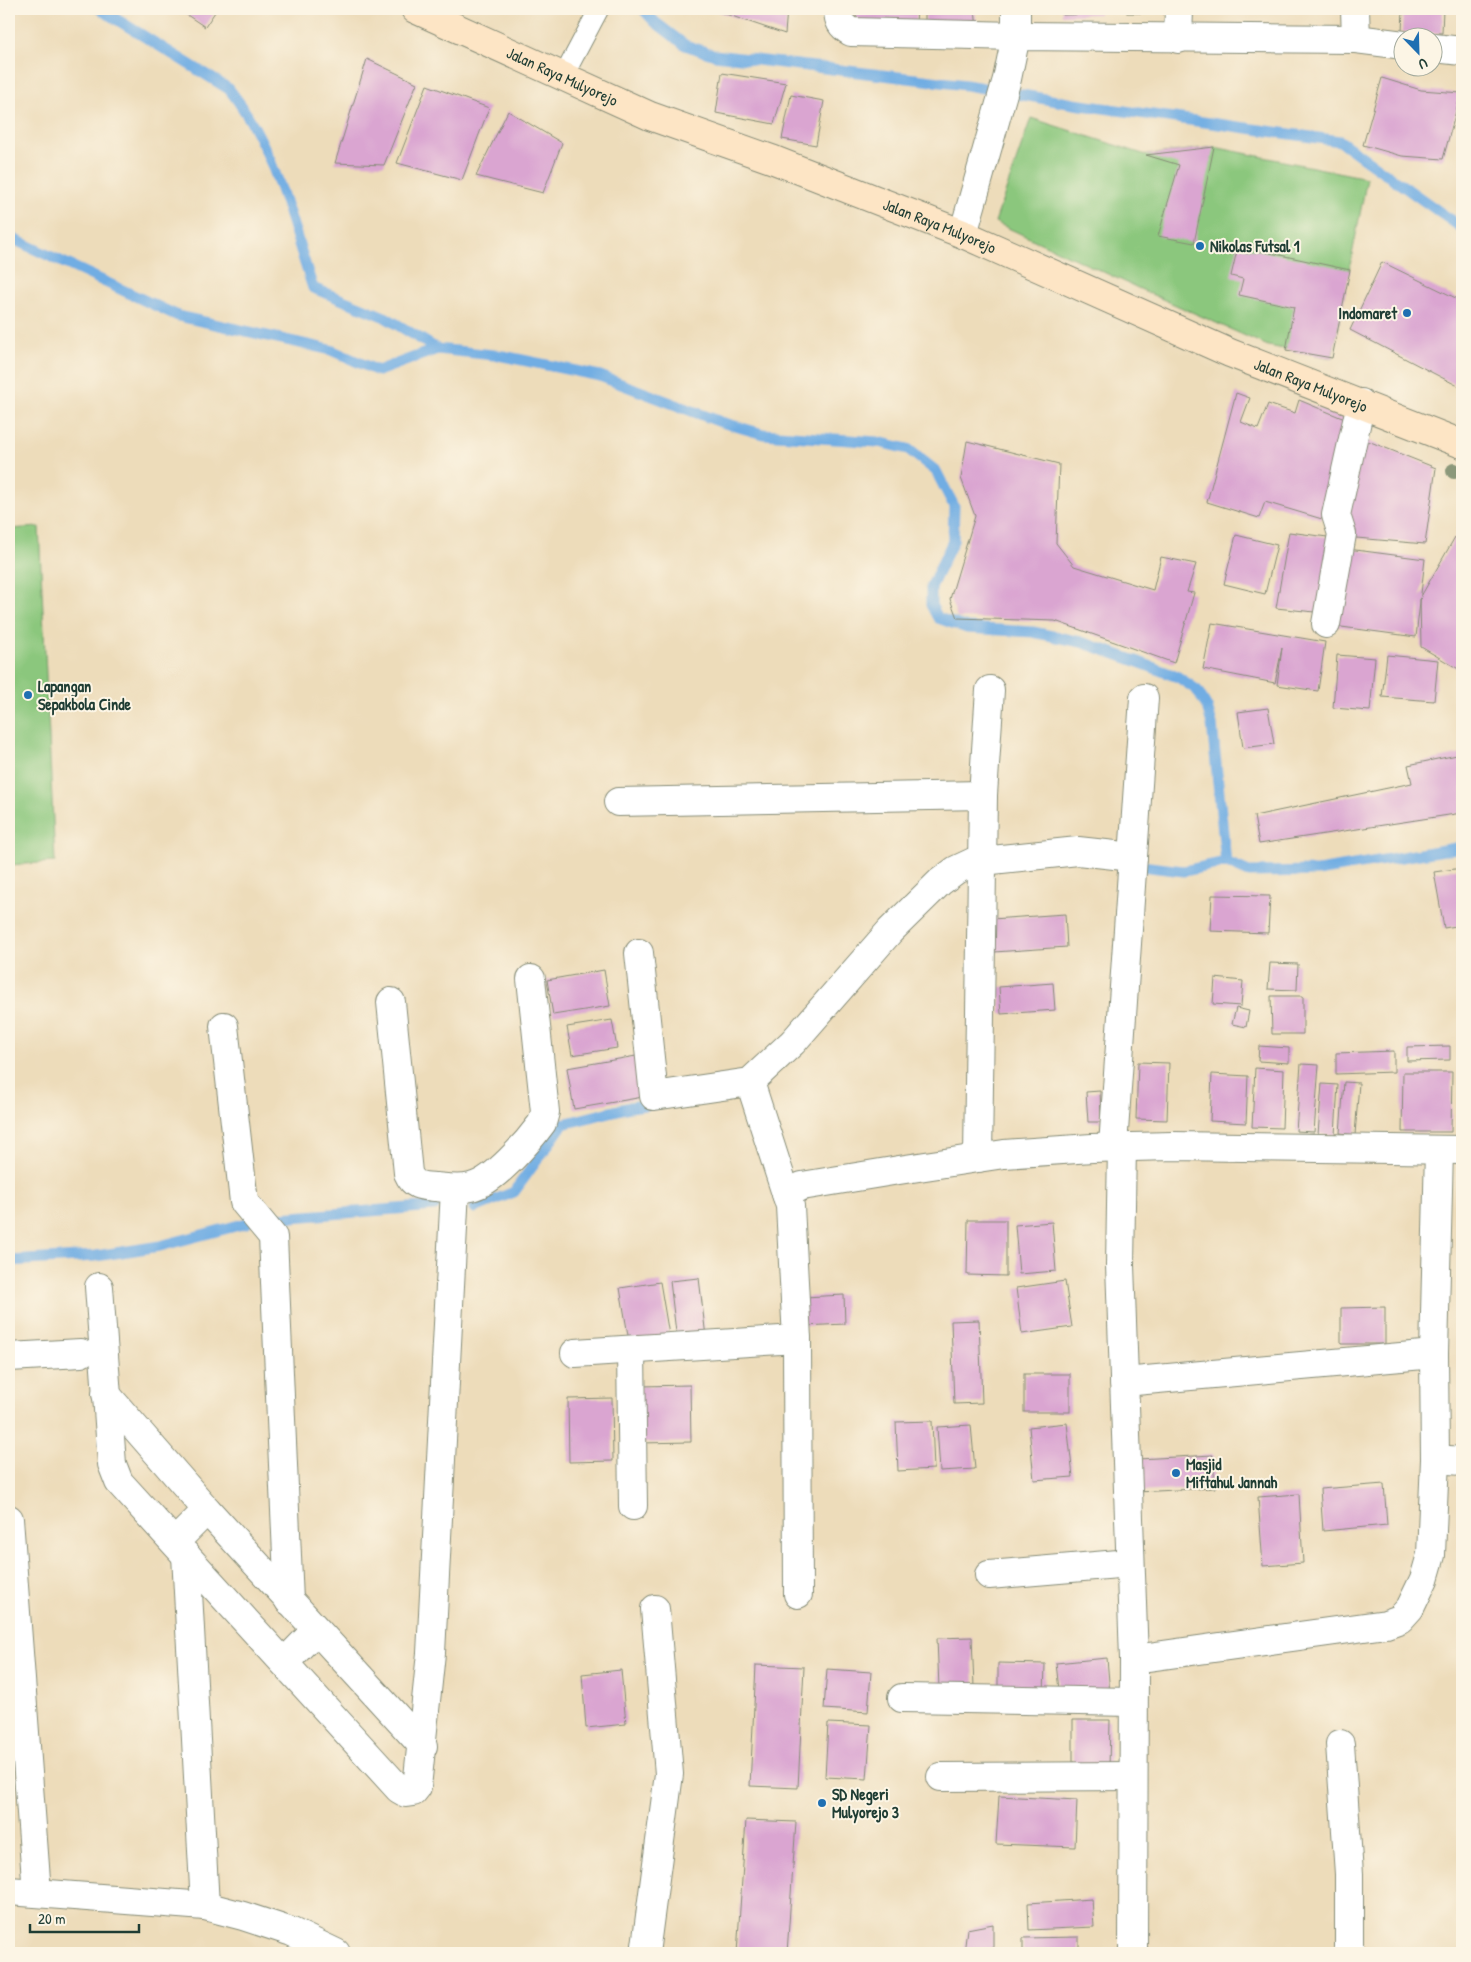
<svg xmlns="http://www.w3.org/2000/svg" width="1471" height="1962" viewBox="0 0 1471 1962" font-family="'Patrick Hand',sans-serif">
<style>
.green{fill:#8bc77d;stroke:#558258}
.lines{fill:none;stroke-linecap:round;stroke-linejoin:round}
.stream{stroke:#71ade3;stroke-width:11}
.building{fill:#daa5d1}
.service-casing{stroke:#868c77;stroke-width:21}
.minor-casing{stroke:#868c77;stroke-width:30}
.secondary-casing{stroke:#868c77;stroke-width:30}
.service{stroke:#fff;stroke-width:19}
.minor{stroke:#fff;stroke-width:28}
.secondary{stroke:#fde5c5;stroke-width:28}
.tree{fill:#8b987a}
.poi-dot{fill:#1f6fb2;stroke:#fcf5e5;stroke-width:2}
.labels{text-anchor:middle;stroke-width:4;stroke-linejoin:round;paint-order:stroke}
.street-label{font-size:16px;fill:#1f3d34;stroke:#fcf5e5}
.poi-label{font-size:16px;font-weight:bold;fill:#1f3d34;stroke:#fcf5e5;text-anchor:start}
</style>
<rect width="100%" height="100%" fill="#fcf5e5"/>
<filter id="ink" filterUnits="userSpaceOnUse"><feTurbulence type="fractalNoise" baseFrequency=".02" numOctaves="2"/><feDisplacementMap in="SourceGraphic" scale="10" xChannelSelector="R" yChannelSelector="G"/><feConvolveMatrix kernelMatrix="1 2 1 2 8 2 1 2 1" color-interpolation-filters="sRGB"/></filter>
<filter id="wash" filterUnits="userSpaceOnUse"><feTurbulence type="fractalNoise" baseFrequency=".0096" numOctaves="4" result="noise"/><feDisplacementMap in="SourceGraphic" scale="20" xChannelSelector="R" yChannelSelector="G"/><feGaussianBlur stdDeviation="1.12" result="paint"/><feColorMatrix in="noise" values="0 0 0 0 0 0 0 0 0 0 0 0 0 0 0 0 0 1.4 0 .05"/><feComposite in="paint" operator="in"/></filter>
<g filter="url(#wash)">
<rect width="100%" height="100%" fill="#eddcba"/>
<g class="green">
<path d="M1031,118L1146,155L1214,147L1367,178L1332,358L1268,346L1151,294L995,222Z"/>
<path d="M39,527L55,862L9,865V529Z"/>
</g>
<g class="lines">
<g class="stream">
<path d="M100,9L229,89C274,145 290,220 313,288L385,317L437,349L503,356L600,376L721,422L763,434L878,442L908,449L936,471L954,506L953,541L931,587V605L938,618L967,628L1033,632L1081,642L1136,661L1178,677L1197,690L1207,707L1212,724L1226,862"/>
<path d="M643,9L655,22L685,45L715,55L966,85L1074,104L1340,141L1462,228"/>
<path d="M9,237L178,316L331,350L378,371L437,349"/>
<path d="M1132,865L1184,871L1226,862L1249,872L1318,871L1462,847"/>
<path d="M475,1208L514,1192L563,1124L630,1107L660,1103"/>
<path d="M279,1218L435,1206"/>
<path d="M9,1261L96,1256L160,1246L247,1223"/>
</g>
</g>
<g id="blocks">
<g class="building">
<path d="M182,9H217L205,27L181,11Z"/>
<path d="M711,9H787L785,34Z"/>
<path d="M857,9H917L916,23L855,25Z"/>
<path d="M925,9H975L977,29L925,30Z"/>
<path d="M1062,9H1099V14L1062,15Z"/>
<rect x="1127" y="9" width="36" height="4"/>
<path d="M1403,9H1443L1442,33L1402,32Z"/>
<path d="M367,59L417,83L384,165L335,163Z"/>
<path d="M722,73L786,83L774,124L716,113Z"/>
<path d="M1382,78L1421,90L1461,93L1443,159L1402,156L1363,145Z"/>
<path d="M427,85L489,108L462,180L397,163Z"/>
<path d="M791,95L824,101L816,145L782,139Z"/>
<path d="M508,111L562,143L543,193L476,176Z"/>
<path d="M1214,147L1194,243L1158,236L1179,165L1146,155Z"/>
<path d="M1238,246L1350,270L1332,358L1286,350L1294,307L1239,295L1243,279L1231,276Z"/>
<path d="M1382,262L1462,301V388L1350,330Z"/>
<path d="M1236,393L1250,398L1241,422L1258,429L1268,404L1295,413L1299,400L1347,420L1322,519L1265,502L1259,518L1207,502Z"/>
<path d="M1363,439L1436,468L1425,544L1345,537Z"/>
<path d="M967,441L1059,464L1056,543L1074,566L1153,590L1161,557L1196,564L1187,592L1194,593L1174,663L1055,621L957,618L950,599L975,516L961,478Z"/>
<path d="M1289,532L1335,538L1324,613L1276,608Z"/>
<path d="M1236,535L1277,545L1265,594L1224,584Z"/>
<path d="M1455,537L1462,540V671L1421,647L1420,598Z"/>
<path d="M1348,549L1425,559L1416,637L1334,626Z"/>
<path d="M1212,623L1325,642L1318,691L1277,685L1282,648L1275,683L1203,669Z"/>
<path d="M1337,655L1375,658L1370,711L1333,708Z"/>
<path d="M1387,655L1438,660L1434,701L1382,697Z"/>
<path d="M1268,708L1274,744L1243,748L1238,712Z"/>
<path d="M1462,754V813L1259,844L1254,816L1412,783L1408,765Z"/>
<path d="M1462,868V925L1444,928L1434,872Z"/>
<path d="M1212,895L1270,896L1268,933L1210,931Z"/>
<path d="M1065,914L1067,947L994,952L992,919Z"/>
<path d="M1270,963L1298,964L1297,990L1268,989Z"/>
<path d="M604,970L610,1006L553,1015L547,980Z"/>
<path d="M1215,978L1243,981L1241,1006L1213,1004Z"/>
<path d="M1053,983L1055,1010L1001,1014L999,987Z"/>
<path d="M1271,996H1303V1034H1272Z"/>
<path d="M1236,1008L1249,1011L1246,1027L1232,1024Z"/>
<path d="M612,1020L617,1048L572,1055L567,1027Z"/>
<path d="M1259,1046L1289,1048V1063L1258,1061Z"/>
<path d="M1450,1046V1060L1407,1061V1047Z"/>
<path d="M1394,1051V1072L1336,1074V1053Z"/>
<path d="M636,1056L643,1097L574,1109L567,1068Z"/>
<path d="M1138,1062L1169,1063L1167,1120L1136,1119Z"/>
<path d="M1301,1064L1319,1065L1314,1132L1296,1131Z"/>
<path d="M1255,1068L1284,1070L1282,1128L1252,1127Z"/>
<path d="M1403,1072H1452L1451,1132H1402Z"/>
<path d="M1212,1074L1248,1076L1246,1123L1210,1121Z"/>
<path d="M1344,1082L1359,1083L1355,1135L1340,1133Z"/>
<path d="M1322,1084L1338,1085L1335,1135L1318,1134Z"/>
<path d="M1100,1091L1101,1122H1088L1086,1092Z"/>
<path d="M968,1220H1006V1276L967,1275Z"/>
<path d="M1052,1222L1056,1271L1019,1274L1015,1225Z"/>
<path d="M699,1278L706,1337L677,1341L670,1281Z"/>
<path d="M1065,1281L1072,1327L1022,1334L1016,1288Z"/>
<path d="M660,1282L670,1341L630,1347L620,1288Z"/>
<path d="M844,1295L845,1324L804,1326V1297Z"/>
<path d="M1385,1307V1344H1341V1308Z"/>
<path d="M979,1320L982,1403L954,1404L951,1321Z"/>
<rect x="1024" y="1374" width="46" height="38"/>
<path d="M690,1385L691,1442L640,1443V1386Z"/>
<path d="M612,1398L613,1461L569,1462L568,1399Z"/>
<path d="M932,1421L934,1469L898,1471L896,1422Z"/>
<path d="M1067,1423L1073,1477L1034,1480L1029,1427Z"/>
<path d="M971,1425L975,1469L940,1471L937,1427Z"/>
<path d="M1213,1455L1215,1488L1137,1492L1138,1459Z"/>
<path d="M1384,1484L1387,1525L1323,1531L1320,1489Z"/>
<path d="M1299,1494L1303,1563L1263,1566L1258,1497Z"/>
<path d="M972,1637L974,1687L939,1688L937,1638Z"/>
<path d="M1107,1658L1110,1694L1060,1699L1056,1663Z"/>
<path d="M998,1663L1045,1664L1044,1694L998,1692Z"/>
<path d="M756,1665L804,1667L798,1788L750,1786Z"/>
<path d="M827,1669L871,1672L868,1712L824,1709Z"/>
<path d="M621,1670L626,1724L586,1728L582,1674Z"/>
<path d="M1073,1720H1110L1109,1769H1073Z"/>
<path d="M828,1723L871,1725L867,1779L825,1777Z"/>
<path d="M999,1796L1077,1800L1075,1847L996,1844Z"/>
<path d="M746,1820L796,1822L787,1953H737Z"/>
<path d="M1092,1899L1094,1927L1029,1930L1028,1903Z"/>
<path d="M993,1924V1953H964L967,1929Z"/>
<path d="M1079,1937V1953H1023V1938Z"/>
</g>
</g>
</g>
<g filter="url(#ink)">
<use href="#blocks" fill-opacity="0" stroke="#868c77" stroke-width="1"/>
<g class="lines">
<defs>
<path id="service" d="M563,77L599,9"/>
<g id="minor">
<path d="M838,9C838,21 841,26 851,32L1016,36V9"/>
<path d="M1355,9L1356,39"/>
<path d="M1178,39L1179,9"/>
<path d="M1434,48L1462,51"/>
<path d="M963,234L1007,79L1016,36L1356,39L1404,45"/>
<path d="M1326,624L1342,534L1336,515L1361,403"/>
<path d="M618,802L983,795"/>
<path d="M639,953L654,1096L750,1082L793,1042L890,931L940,882L956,870L973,862L1078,851L1133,857"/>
<path d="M391,1002L408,1173C414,1187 422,1186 436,1187C447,1188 460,1190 471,1187C494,1182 528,1142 542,1123L545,1112L531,979"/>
<path d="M224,1026L244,1202L273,1237L289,1601"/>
<path d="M750,1082L790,1206L797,1339L798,1594"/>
<path d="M1113,1146L1144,698"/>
<path d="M1122,1146L1120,1265L1134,1659L1133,1953"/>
<path d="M978,1158L983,795L990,690"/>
<path d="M786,1194L802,1186L899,1170L1004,1154L1092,1148L1172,1146L1462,1150"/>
<path d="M99,1287L112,1464L119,1482L399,1789L406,1793L413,1792L417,1787L431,1653L455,1189"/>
<path d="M631,1350L633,1506"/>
<path d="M575,1353L797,1339"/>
<path d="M9,1357L81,1353"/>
<path d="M1124,1382L1434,1354"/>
<path d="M106,1394L207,1510L423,1746"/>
<path d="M1435,1459L1462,1461"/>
<path d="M9,1519L37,1893"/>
<path d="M175,1542L207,1510"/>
<path d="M186,1555L205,1906"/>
<path d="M989,1575L1130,1563"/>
<path d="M1134,1659L1386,1624L1400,1619L1410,1608L1424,1579L1431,1555L1435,1459L1434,1354L1439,1150"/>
<path d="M285,1662L316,1630"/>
<path d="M902,1698L1133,1702"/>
<path d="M1340,1744L1349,1874V1953"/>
<path d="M941,1777L1133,1776"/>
<path d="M9,1891L205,1906L243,1916L292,1932L336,1953"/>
<path d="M645,1953L669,1774L655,1609"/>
</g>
<g id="secondary">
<path id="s1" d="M415,9L650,116L774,160L963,234L1230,353L1462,444"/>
</g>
</defs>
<use href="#service" class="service-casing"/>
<use href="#minor" class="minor-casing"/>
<use href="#secondary" class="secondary-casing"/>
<use href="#service" class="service"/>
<use href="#minor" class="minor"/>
<use href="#secondary" class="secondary"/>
</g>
<circle class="tree" cx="1454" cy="471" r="8"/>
</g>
<g class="poi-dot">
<circle cx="1200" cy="246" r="5"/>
<circle cx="1407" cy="313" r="5"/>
<circle cx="28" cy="695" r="5"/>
<circle cx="1176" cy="1473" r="5"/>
<circle cx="822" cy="1803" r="5"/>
</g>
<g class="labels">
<g class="street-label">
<text dy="6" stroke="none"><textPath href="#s1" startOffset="162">Jalan Raya Mulyorejo</textPath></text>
<text dy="6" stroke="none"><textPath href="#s1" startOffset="568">Jalan Raya Mulyorejo</textPath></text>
<text dy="6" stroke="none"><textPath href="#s1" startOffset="972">Jalan Raya Mulyorejo</textPath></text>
</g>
<g class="poi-label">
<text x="1210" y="252">Nikolas Futsal 1</text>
<text x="1397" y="319" text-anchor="end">Indomaret</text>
<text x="38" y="692">Lapangan<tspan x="38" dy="18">Sepakbola Cinde</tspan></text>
<text x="1186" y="1470">Masjid<tspan x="1186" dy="18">Miftahul Jannah</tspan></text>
<text x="832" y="1800">SD Negeri<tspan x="832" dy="18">Mulyorejo 3</tspan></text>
</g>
</g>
<rect width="1471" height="1962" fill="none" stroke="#fcf5e5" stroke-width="30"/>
<g transform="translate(1418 52) rotate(157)"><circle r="24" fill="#fcf5e5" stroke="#a4ab9e"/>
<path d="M0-4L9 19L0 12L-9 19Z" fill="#1f6fb2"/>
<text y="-8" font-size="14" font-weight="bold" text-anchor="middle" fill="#1f3d34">U</text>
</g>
<path d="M30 1924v8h109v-8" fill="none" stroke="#1f3d34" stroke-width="2.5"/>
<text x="38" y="1924" font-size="15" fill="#1f3d34" stroke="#fcf5e5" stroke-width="4" paint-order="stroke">20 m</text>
</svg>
